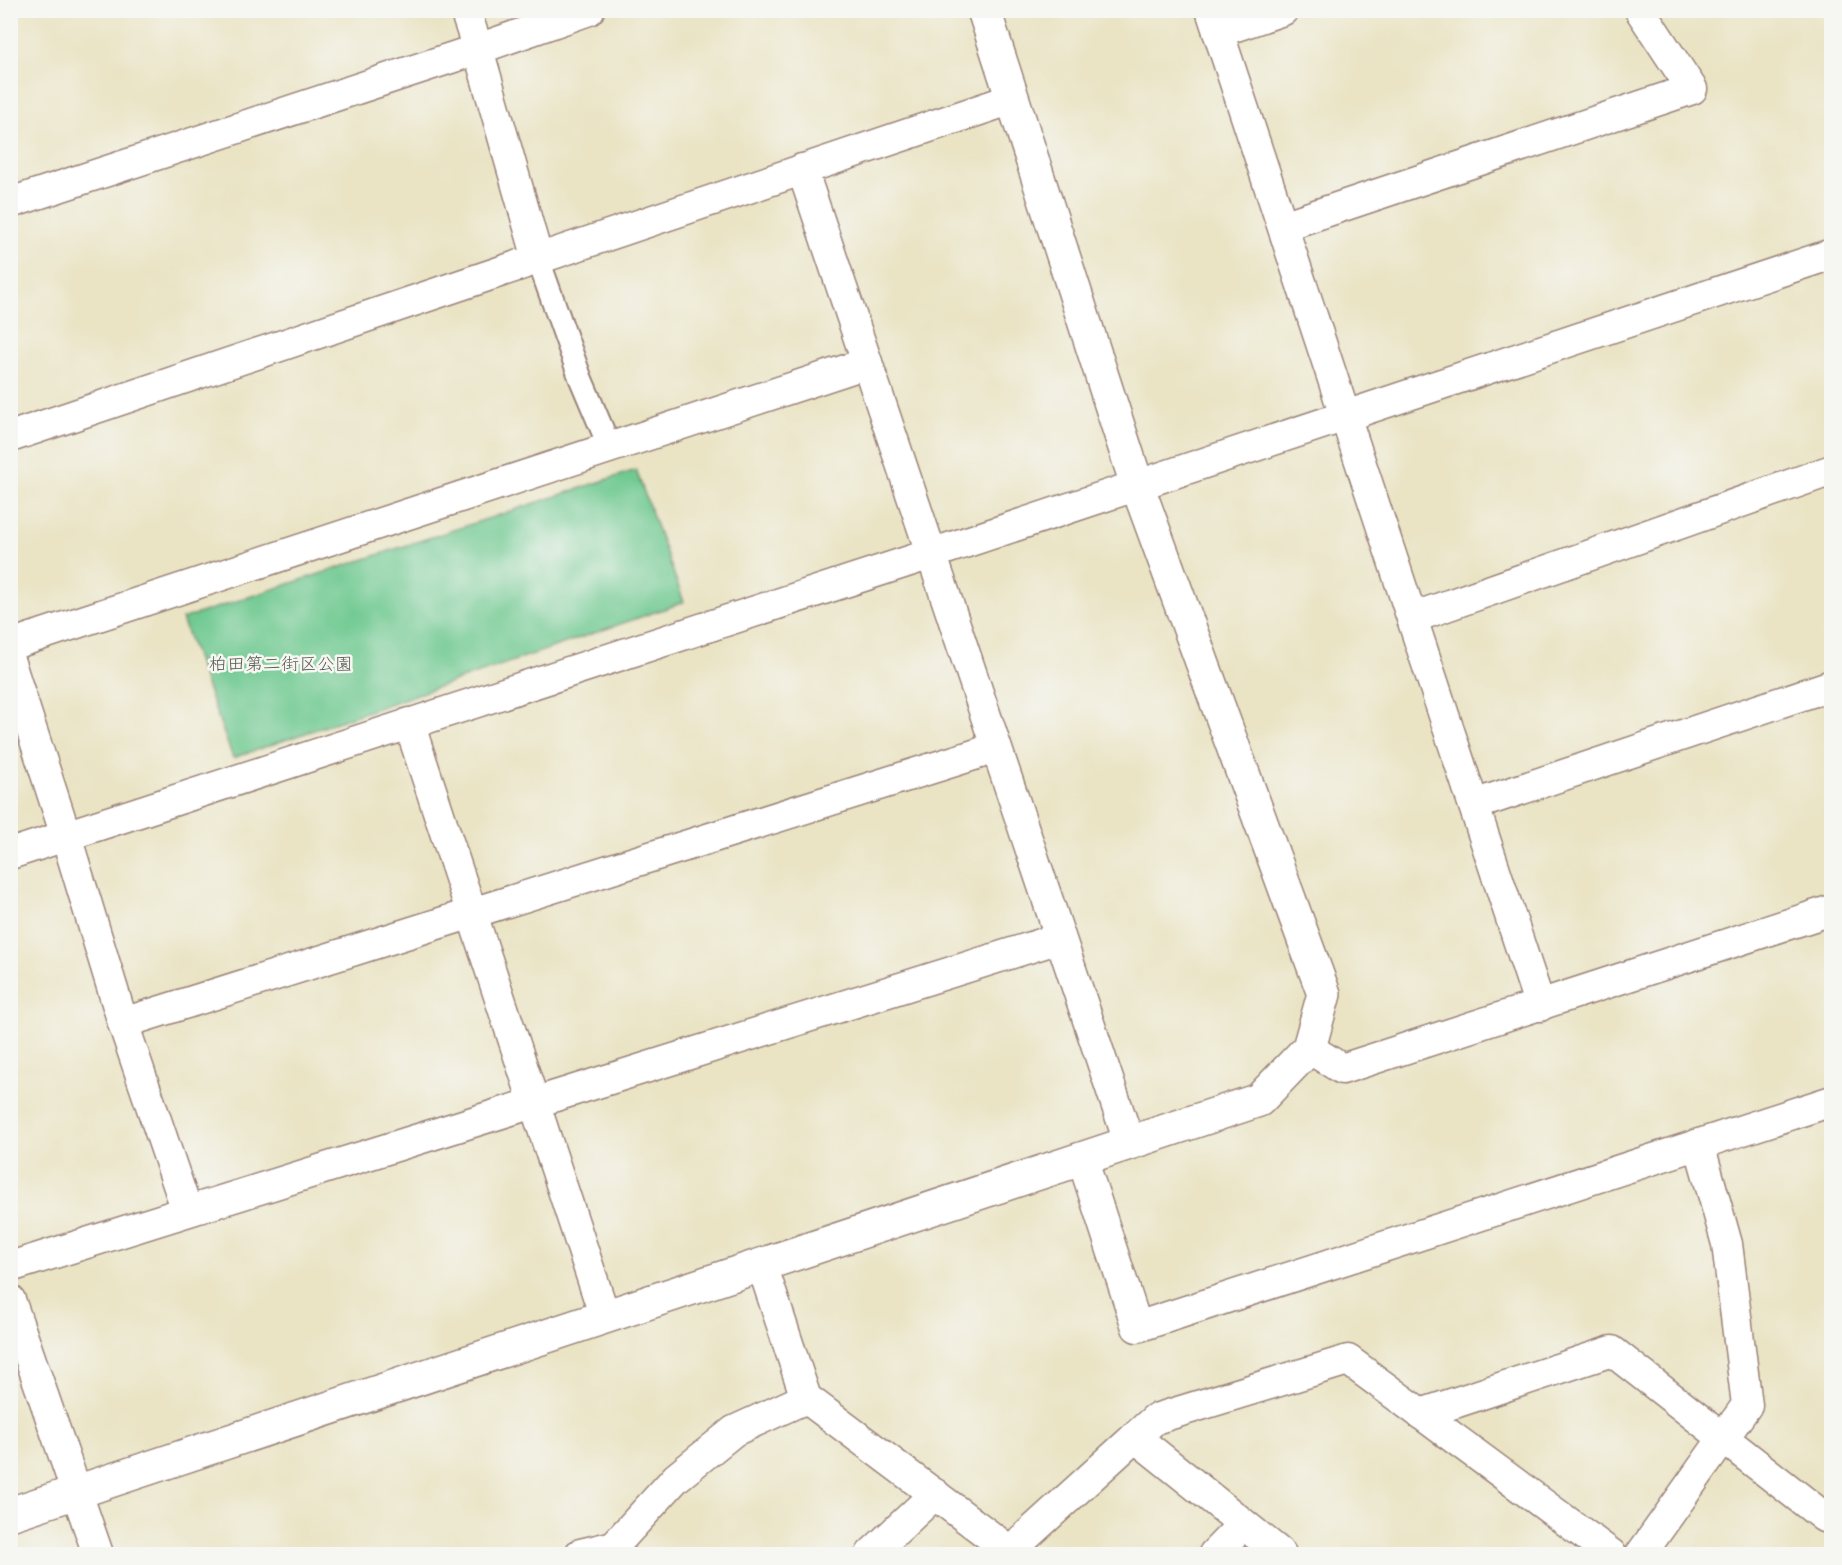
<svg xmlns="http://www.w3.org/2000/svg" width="1842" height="1565" viewBox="0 0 1842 1565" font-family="Sriracha,'Klee One',sans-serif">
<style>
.green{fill:#6fc991;stroke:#5c745e;stroke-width:1.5}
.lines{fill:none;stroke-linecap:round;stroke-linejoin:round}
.pedestrian-casing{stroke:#9a8278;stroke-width:26}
.minor-casing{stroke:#9a8278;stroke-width:33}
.tertiary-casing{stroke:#9a8278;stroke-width:36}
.pedestrian{stroke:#fff;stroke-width:22}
.minor{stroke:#fff;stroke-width:30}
.tertiary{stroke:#fff;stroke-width:33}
.labels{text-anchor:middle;stroke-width:5;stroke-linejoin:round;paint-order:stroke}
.park-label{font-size:18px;fill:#575a4f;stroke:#f6f6f2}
</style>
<rect width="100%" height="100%" fill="#f6f6f2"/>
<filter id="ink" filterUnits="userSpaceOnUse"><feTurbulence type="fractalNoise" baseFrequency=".0167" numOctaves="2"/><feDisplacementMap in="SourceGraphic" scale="12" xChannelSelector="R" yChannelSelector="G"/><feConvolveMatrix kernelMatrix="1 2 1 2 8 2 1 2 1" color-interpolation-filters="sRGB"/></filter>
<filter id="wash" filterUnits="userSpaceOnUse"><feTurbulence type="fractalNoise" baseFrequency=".008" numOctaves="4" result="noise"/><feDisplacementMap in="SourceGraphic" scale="24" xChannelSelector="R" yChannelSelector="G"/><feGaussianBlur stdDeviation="1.35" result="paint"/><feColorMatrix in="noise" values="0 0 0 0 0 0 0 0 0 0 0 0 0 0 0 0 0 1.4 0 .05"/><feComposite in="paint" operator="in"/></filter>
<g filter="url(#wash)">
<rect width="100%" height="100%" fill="#eae4c5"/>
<path class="green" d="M636,470L684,602L233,758L182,619Z"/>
</g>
<g filter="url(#ink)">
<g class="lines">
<defs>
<path id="pedestrian" d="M538,259L580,377L610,448"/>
<g id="minor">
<path d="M465,10L478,49L538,259"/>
<path d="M1211,10L1540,1006"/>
<path d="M1218,32L1283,10"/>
<path d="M802,169L1129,1142"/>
<path d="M10,203L478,49L589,10"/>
<path d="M1283,226L1692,89L1640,10"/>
<path d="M10,437L1012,99"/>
<path d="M1412,618L1832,470"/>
<path d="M10,645L867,363"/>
<path d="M10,663L66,836L123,1023L187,1211"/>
<path d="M409,723L605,1317"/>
<path d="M1474,805L1832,685"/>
<path d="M10,854L931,554L1832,254"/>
<path d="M123,1023L996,748"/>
<path d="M1309,1048L1342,1069L1832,910"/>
<path d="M1082,1158L1137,1327L1832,1101"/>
<path d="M762,1265L806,1398L1010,1551L1135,1437L1281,1554"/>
<path d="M10,1267L1060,938"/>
<path d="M10,1300L98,1554"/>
<path d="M1421,1414L1612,1351L1824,1517H1832"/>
<path d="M1135,1437L1155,1419L1348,1360L1611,1554"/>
<path d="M580,1554L614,1546"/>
<path d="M609,1554L614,1546L676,1478L734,1431L806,1398"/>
<path d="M871,1554L935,1494"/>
<path d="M1214,1554L1243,1524"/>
<path d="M1641,1554L1747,1405L1727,1244L1699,1144"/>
</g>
<path id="tertiary" d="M10,1514L1259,1100L1309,1048L1324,994L1137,485L984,10"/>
</defs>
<use href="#pedestrian" class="pedestrian-casing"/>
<use href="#minor" class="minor-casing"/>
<use href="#tertiary" class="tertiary-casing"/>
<use href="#pedestrian" class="pedestrian"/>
<use href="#minor" class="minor"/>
<use href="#tertiary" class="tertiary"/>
</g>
</g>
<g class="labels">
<g class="park-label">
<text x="281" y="670">柏田第二街区公園</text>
</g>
</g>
<rect width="1842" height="1565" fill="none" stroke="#f6f6f2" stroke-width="36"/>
</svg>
